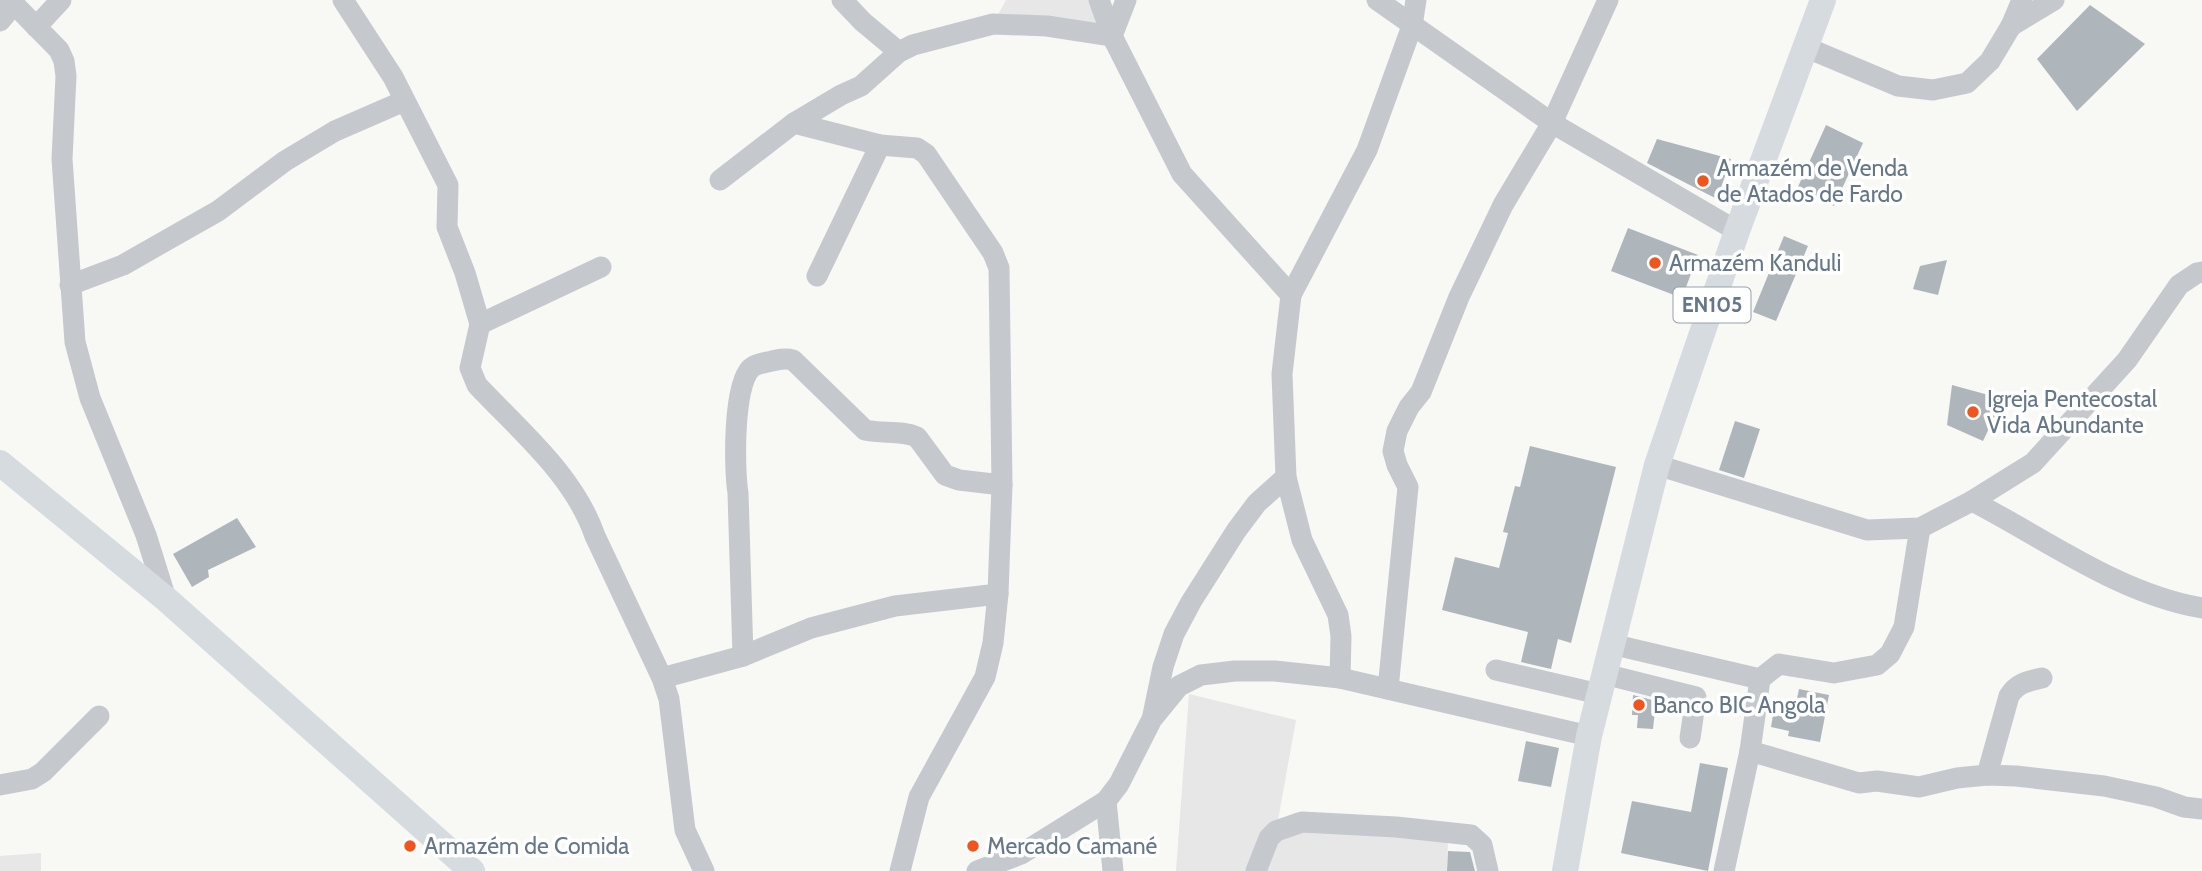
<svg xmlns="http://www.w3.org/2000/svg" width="2202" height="871" viewBox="0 0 2202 871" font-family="Cabin,sans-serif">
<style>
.built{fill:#e6e7e6}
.building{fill:#aeb6bc}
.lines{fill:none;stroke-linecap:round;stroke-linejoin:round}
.minor{stroke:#c5c9cd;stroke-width:21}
.major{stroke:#d6dbdf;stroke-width:26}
.poi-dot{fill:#f0551d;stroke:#fff;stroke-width:2.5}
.labels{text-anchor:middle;stroke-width:7;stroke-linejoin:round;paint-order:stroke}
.shield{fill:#fff;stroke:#93a0ac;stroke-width:2}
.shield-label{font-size:21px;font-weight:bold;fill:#657788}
.poi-label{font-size:23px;fill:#657788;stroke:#fff;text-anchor:start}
</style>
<rect width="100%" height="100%" fill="#f8f8f5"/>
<g class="built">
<path d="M1006,0H1099L1112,36L993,24Z"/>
<path d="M1189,694L1296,720L1276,831L1448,837L1447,871H1176Z"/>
<path d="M41,853V871H0V856Z"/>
</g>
<g class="building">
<path d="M2090,5L2145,44L2077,111L2037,59Z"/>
<path d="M1826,125L1863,143L1834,206L1797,189Z"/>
<path d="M1657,139L1731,159L1717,199L1647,163Z"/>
<path d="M1628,228L1698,255L1682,298L1611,271Z"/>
<path d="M1784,236L1808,246L1776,321L1753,312Z"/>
<path d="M1947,260L1938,295L1913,289L1920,266Z"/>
<path d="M1952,385L2003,399L1983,441L1947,425Z"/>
<path d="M1735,421L1760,429L1744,478L1719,470Z"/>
<path d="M1530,446L1616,467L1571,643L1558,639L1551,669L1521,662L1528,632L1442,610L1455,557L1499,568L1508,533L1503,532L1515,486L1520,487Z"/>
<path d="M237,518L256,547L208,570L209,577L192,587L173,554Z"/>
<path d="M1799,689L1829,695L1820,742L1788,736L1789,731L1771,727L1774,709L1794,713Z"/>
<path d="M1633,695L1656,701L1653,729L1637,728L1638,715H1632Z"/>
<path d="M1526,741L1559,748L1551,787L1518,781Z"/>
<path d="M1700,763L1728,768L1708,871L1621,853L1632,801L1691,812Z"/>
<path d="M1448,851L1470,852L1475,871H1447Z"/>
</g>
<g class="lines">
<g class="minor">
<path d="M10,0L59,50L64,61L66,76L62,159L75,342L90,398L146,535L166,599"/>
<path d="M343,0L393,77L448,185L447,227L465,273L480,324L470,368L477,385C520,431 574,475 595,536L662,678L669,699L685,830L704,871"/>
<path d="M842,0L863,22L899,52"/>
<path d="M1099,0L1112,36L1182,174L1291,295L1282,374L1286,477L1302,540L1338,615L1341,636L1340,678"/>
<path d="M1377,0L1552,123L1737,231"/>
<path d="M0,21L14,4"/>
<path d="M2011,26L2054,0"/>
<path d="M36,27L61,0"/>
<path d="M1805,47L1898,86L1933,90L1967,83L1990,61L2011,26L2022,0"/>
<path d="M794,123L880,145L917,148L926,154L993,253L999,268L1002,485L998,594L993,643L985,677L919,797L900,871"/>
<path d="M720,180L794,123L841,95L861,86L899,52L913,45L993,24L1047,26L1112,36L1126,0"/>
<path d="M817,276L880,145"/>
<path d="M70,285L123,265L218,211L285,161L335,131L404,101"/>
<path d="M1291,295L1367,150L1412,26L1416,0"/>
<path d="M480,324L601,267"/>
<path d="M1657,465L1867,530L1920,528L1972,501L2033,463L2127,360L2179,285L2197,273L2202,272"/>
<path d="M1972,501C2046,539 2119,594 2202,608"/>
<path d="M1611,644L1760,679L1779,664L1834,673L1877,665L1890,654L1904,627L1920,528"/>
<path d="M743,656L738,493C734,469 733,385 751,368C757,363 765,363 772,361C780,359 786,358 793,360L865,430C882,434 902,430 917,437L945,475L959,480L1002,485"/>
<path d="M1496,670L1599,694"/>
<path d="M1604,674L1696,697L1690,738"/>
<path d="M662,678L743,656L811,628L895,606L998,594"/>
<path d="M1388,689L1408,487L1397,465L1393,451L1397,431L1409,407L1421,392L1459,297L1503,205L1552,123L1608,0"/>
<path d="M1153,715L1163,667L1174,634L1191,602L1236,531L1257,503L1286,477"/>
<path d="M1750,751L1859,783L1877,781L1919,787L1957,778L1987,775L2016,776L2104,786L2156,797L2184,807L2202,809"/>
<path d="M1987,775L2009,696C2017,683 2028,681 2042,678"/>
<path d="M0,785L32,779L43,772L99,716"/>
<path d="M1106,801L1113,871"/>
<path d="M977,871L1021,854L1106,801L1119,784L1152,719L1179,686L1201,675L1235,671H1275L1340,678L1589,736"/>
<path d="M1256,871L1269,838L1276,831L1302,822L1396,827L1471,835L1482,845L1488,871"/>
<path d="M1724,871L1750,751L1760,679"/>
</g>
<g class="major">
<path d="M0,463L166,599L472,871"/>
<path d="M1565,871L1589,736L1657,465L1737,231L1823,0"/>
</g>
</g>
<g class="poi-dot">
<circle cx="1703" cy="181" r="7"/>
<circle cx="1655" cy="263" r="7"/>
<circle cx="1973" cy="412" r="7"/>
<circle cx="1639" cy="705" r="7"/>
<circle cx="410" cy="846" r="7"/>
<circle cx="973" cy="846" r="7"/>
</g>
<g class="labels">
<rect class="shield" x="1673.5" y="287.5" width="77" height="35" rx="5"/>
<g class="shield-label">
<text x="1712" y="312">EN105</text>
</g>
<g class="poi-label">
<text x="1717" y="176">Armazém de Venda<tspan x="1717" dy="26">de Atados de Fardo</tspan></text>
<text x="1669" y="271">Armazém Kanduli</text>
<text x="1987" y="407">Igreja Pentecostal<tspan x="1987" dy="26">Vida Abundante</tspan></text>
<text x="1653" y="713">Banco BIC Angola</text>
<text x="424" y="854">Armazém de Comida</text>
<text x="987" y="854">Mercado Camané</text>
</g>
</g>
</svg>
